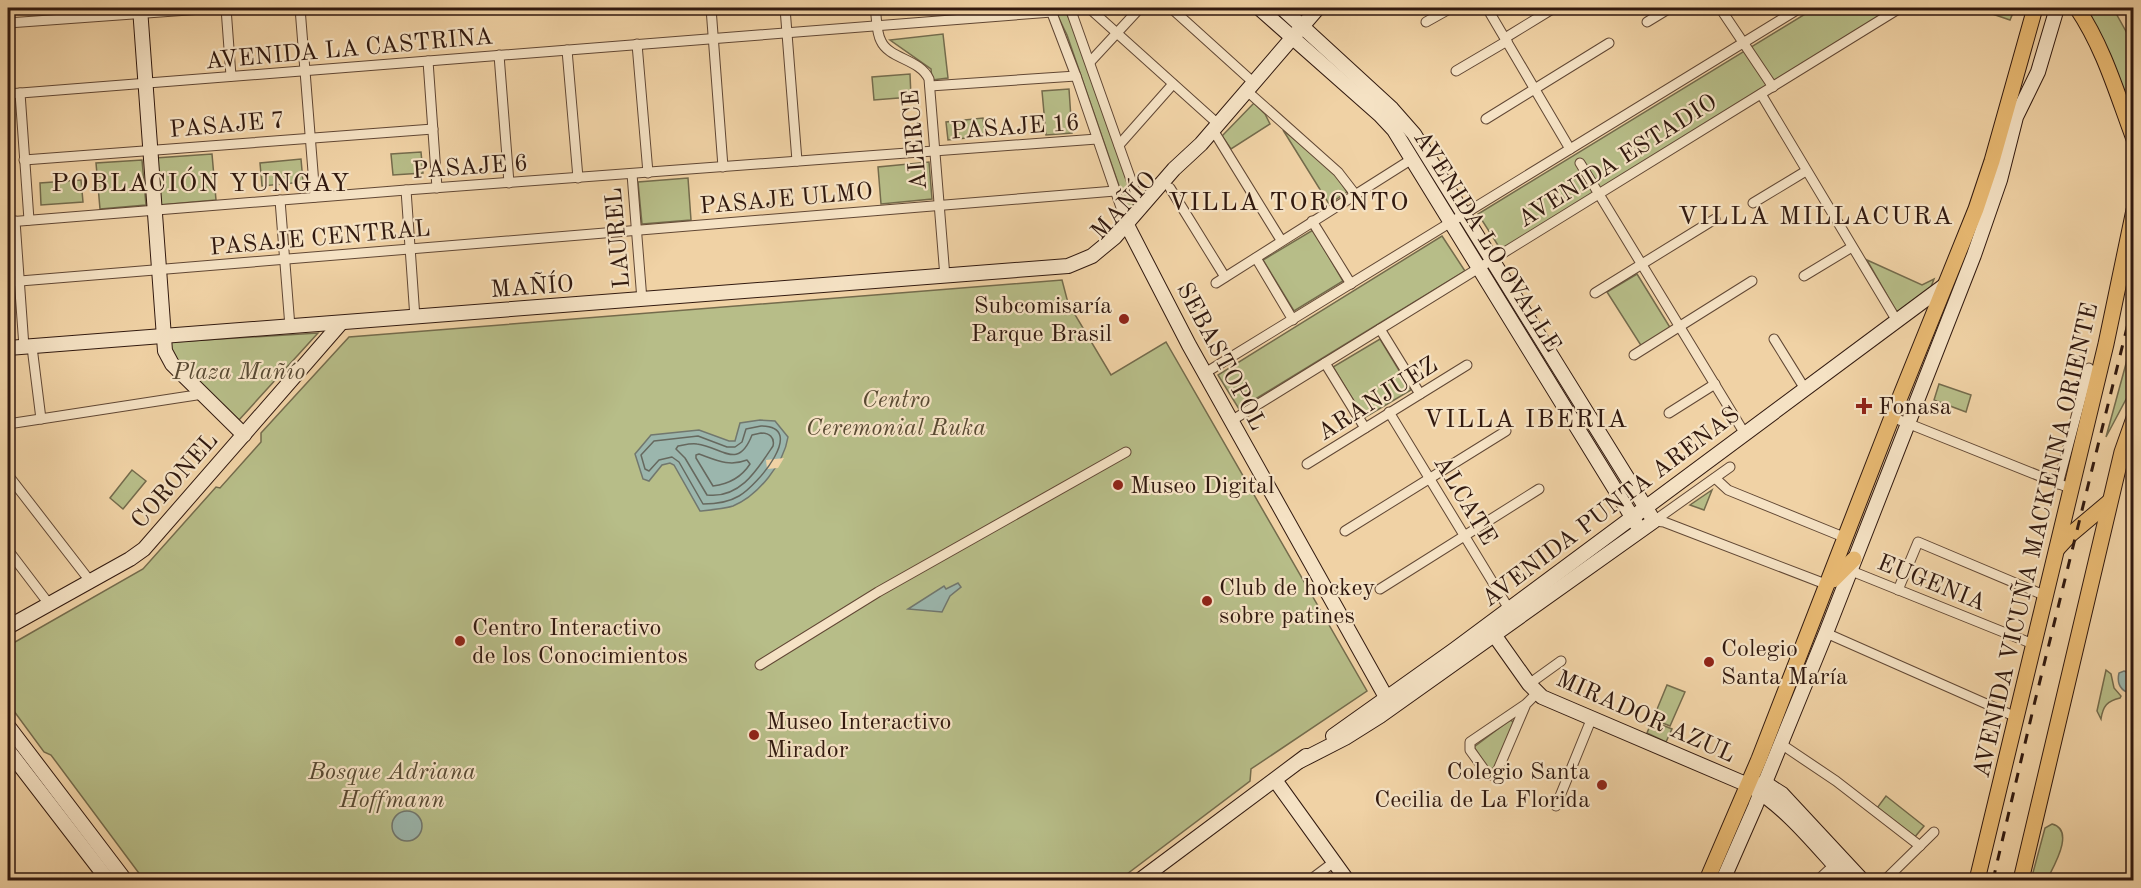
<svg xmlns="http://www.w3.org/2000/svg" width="2141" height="888" viewBox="0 0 2141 888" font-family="'Old Standard TT',serif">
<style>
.green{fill:#b7bd88;stroke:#746b4c;stroke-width:1.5}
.water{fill:#9bb6ad;stroke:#71776e;stroke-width:1.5}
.pier{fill:#f0d2a5}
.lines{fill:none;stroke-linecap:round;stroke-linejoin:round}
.shore{stroke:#66685e;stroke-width:1.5}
.street-casing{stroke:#614734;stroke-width:11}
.secondary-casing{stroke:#31190f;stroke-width:16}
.primary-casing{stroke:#31190f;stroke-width:17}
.street{stroke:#f5e2c4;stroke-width:9}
.secondary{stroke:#f5e2c4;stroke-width:14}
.primary{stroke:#e8b972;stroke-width:15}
.rail{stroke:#31190f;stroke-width:3;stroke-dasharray:10 10;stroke-linecap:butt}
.poi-dot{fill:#8f2418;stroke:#f5e2c4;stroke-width:2}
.labels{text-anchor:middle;stroke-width:4.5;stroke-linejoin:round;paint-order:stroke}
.street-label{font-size:24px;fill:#31190f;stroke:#f5e2c4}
.poi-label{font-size:24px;fill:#31190f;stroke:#f5e2c4;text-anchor:start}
.park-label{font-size:24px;font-style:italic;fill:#594a33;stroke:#f5e2c4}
.neighbourhood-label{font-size:26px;letter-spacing:1.5px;fill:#31190f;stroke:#f5e2c4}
</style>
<rect width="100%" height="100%" fill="#f0d2a5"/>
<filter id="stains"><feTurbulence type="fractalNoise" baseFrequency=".00333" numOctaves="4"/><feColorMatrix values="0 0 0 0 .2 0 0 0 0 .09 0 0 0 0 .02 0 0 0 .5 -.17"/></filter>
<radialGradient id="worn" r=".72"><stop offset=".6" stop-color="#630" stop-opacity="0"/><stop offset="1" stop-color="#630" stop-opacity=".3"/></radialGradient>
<g class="green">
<path d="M1054,8H1064L1079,40L1136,204L1128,212L1067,35Z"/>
<path d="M1815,8H1894L1501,250L1478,214Z"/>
<path d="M1975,8H2015L2010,20Z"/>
<path d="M2084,8H2113L2133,44V121Z"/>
<path d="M943,34L948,78L932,80L931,69L890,40Z"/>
<path d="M910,74L911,97L874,100L872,77Z"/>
<path d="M1069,89L1072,133L1046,135L1042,91Z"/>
<path d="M1254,103L1265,114L1270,124L1231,149L1222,136Z"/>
<path d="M983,118L985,136L948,140L946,122Z"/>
<path d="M1283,130L1336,174L1347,192L1329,204Z"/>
<path d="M421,152L423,173L393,175L391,154Z"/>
<path d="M212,154L216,200L159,205L155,158Z"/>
<path d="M301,159L303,182L262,186L260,163Z"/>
<path d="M142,160L146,205L100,209L96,163Z"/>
<path d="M929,162L932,199L881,204L878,167Z"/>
<path d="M688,178L691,220L642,224L638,182Z"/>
<path d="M81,180L83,202L41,205L40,183Z"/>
<path d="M1313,230L1343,281L1294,311L1263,260Z"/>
<path d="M1442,236L1465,271L1239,409L1218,375Z"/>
<path d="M1867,260L1922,285L1934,279L1929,292L1898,314Z"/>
<path d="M1637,274L1671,329L1642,347L1607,292Z"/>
<path d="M1062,280L1068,303L1111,375L1166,342L1367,691L1251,769L1250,781L1119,880H144L51,755L44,752L8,703V646L143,569L216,487L220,488L261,442V433L349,337Z"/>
<path d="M318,333L239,420L170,353L171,342Z"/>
<path d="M2133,338V386L2106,437Z"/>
<path d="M1380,339L1411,390L1364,418L1333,367Z"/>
<path d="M1939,384L1971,395L1966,412L1934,400Z"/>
<path d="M132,470L146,481L123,509L110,498Z"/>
<path d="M1712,490L1704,510L1690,505Z"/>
<path d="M2106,670L2111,674L2114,688L2121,696L2120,698C2107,701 2103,706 2101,719L2097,711Z"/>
<path d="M1667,685L1685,692L1670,726L1653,719Z"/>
<path d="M1510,720L1514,722L1495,767L1489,770L1474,747Z"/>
<path d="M1652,721L1672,729L1666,742L1647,733Z"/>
<path d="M1886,796L1924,826L1914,838L1877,808Z"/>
<path d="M2052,824C2076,830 2053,867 2047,880H2031L2045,828Z"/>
</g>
<g class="water">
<path d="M760,420L775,421L788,437C784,463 758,496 733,506C723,509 710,510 700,511L674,465L670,463L662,465L649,481L643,479L635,454L651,435L699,430L729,441H735L740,423Z"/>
<path d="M958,583L961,587L950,596L942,612L908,609L944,586L946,589Z"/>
<path d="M2124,671C2132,673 2134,681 2132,689L2127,692C2119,689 2117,681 2119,673Z"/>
<circle cx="407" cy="826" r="15"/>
</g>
<path class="pier" d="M784,458L778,468L767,469L766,460Z"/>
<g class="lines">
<g class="shore">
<path d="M761,426C808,426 757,486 739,496C729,502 715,504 703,504L679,462L672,457L659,460L649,471L645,469L641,455L654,441L698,436L727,447H735L742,442L746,429Z"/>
<path d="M761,433C769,433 775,437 773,446C757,470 740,499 707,495L685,458L676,449L678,446C684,445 691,443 697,444C722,447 738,471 752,435Z"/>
<path d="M699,454C716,460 729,467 747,460L750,464C741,478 729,484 713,486L696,458V455Z"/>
</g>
<defs>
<g id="street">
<path d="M226,8L231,76"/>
<path d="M300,8L315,197"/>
<path d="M711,8L723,167"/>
<path d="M785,8L797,161"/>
<path d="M875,8C877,18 876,32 881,41C889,59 920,59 929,79L945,277"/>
<path d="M1050,8L1076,76L1127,225"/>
<path d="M1070,8L1141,208"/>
<path d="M1089,8L1218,124"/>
<path d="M1171,8L1254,83"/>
<path d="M1487,8L1570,149"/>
<path d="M1720,8L1773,87"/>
<path d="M1426,22L1451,8"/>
<path d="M1647,22L1670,8"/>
<path d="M8,23L216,8"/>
<path d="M1505,38L1554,8"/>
<path d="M637,44L648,173"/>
<path d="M567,50L578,178"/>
<path d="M499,55L509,183"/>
<path d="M428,61L437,188"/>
<path d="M1090,62L1140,8"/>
<path d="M1456,71L1507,41"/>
<path d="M930,86L1076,76"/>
<path d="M1247,91L1338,172L1355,194"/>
<path d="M20,93L29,220"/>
<path d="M8,94L1052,12"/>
<path d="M1761,94L1897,321"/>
<path d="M1486,119L1609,43"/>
<path d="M1213,130L1281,240"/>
<path d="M1119,145L1173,84"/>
<path d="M24,160L433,129"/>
<path d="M1580,163L1745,434"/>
<path d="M632,174L642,300"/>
<path d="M1170,188L1225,277"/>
<path d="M406,190L415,318"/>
<path d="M280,200L290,327"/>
<path d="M1753,203L1806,171"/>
<path d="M15,221L24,347"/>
<path d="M1312,221L1351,284"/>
<path d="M8,222L406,190L1097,139"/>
<path d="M1256,258L1293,320"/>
<path d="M1804,276L1852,247"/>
<path d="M8,282L1115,191"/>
<path d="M1216,283L1412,159"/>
<path d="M1595,293L1715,219"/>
<path d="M1380,329L1420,394"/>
<path d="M1774,339L1805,389"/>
<path d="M32,347L41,419"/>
<path d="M1634,355L1752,281"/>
<path d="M1325,363L1365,428"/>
<path d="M1205,373L1800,8"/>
<path d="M1389,412L1509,609"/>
<path d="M1669,413L1715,384"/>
<path d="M1892,417L2072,489"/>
<path d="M1231,421L1900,8"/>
<path d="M8,424L203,394"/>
<path d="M1307,464L1467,365"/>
<path d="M8,475L90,581"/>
<path d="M1715,478L1728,490L1846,538"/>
<path d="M2058,484L2089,368"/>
<path d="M1654,521L1664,522L1828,585"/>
<path d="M1654,521L1730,467"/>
<path d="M1345,531L1506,431"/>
<path d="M8,550L49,604"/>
<path d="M1849,570L2033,644"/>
<path d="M1380,589L1539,489"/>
<path d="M1898,590L1918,542L2046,596"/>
<path d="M1826,633L2016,717"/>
<path d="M760,665L878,592L1126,452"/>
<path d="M1529,684L1561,661"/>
<path d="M1526,704L1497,772L1494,775H1488L1470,750V742L1526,704L1537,693"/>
<path d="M1781,744L1836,781L1920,846"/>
<path d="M1556,806L1591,720"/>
<path d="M1310,880L1334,862"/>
<path d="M1818,880L1834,865"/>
<path d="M1885,880L1934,832"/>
</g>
<g id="secondary">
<path d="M140,8L165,351L172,364L244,435"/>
<path d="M1259,8L1380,115L1394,130L1637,525"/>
<path d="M1282,8L1392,109L1414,134L1654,521L1380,716L1345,738L1300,761"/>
<path d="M1127,225L1189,345L1391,706"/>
<path d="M8,348L1068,266L1092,256L1115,237L1174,169L1201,144L1318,8"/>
<path d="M8,627L130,559L144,549L341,323"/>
<path d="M1490,629L1529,684L1542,697L1748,785C1788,808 1817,847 1848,880"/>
<path d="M8,726L125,880"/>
<path d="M1333,736L1454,650L1945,285"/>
<path d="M8,750L108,880"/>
<path d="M1275,780L1347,880"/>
<path d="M1756,784L1768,785L1782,794L1862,880"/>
<path d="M1140,880L1306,756"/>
<path d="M1723,880L1755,807L1826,633L1974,255L2000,180L2016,117L2038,72L2057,8"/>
</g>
<g id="primary">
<path d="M2077,8C2104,48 2117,94 2134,139"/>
<path d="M2058,548L2071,534L2109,502"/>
<path d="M1833,580L1854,559"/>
<path d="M1707,880L1759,759L1892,417L1976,209L1992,161L2035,8"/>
<path d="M1977,880L2106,344L2134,210"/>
<path d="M2021,880L2122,452L2134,418"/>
</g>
</defs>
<use href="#street" class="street-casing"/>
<use href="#secondary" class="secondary-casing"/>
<use href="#primary" class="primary-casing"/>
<use href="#street" class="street"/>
<use href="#secondary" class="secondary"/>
<use href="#primary" class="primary"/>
<path class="rail" d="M1993,880L2035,701L2134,299"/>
</g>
<g class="poi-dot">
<circle cx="1124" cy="319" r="6"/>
<path d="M1861 397h6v6h6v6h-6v6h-6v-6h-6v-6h6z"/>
<circle cx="1118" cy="485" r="6"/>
<circle cx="1207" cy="601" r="6"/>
<circle cx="460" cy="641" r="6"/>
<circle cx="1709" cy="662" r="6"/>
<circle cx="754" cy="735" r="6"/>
<circle cx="1602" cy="785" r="6"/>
</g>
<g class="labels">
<g class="street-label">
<text transform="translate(349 48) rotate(-5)" y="8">AVENIDA LA CASTRINA</text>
<text transform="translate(227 124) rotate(-5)" y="8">PASAJE 7</text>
<text transform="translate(1015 126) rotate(-4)" y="8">PASAJE 16</text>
<text transform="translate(914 140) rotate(-95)" y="8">ALERCE</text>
<text transform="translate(1617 160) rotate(-32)" y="8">AVENIDA ESTADIO</text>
<text transform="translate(470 166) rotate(-4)" y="8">PASAJE 6</text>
<text transform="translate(786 198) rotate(-5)" y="8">PASAJE ULMO</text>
<text transform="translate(1123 205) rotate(-47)" y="8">MAÑÍO</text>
<text transform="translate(320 237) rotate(-5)" y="8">PASAJE CENTRAL</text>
<text transform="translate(617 238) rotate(-95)" y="8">LAUREL</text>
<text transform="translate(1488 241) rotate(58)" y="8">AVENIDA LO OVALLE</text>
<text transform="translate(532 286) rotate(-4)" y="8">MAÑÍO</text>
<text transform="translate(1222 356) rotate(62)" y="8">SEBASTOPOL</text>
<text transform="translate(1377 398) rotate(-32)" y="8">ARANJUEZ</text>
<text transform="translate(174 480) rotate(-49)" y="8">CORONEL</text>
<text transform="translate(1466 500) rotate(59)" y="8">ALCATE</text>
<text transform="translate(1610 506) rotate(-37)" y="8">AVENIDA PUNTA ARENAS</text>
<text transform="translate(2035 540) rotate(-77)" y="8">AVENIDA VICUÑA MACKENNA ORIENTE</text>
<text transform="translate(1932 582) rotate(22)" y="8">EUGENIA</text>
<text transform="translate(1646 716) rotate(24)" y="8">MIRADOR AZUL</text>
</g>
<g class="poi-label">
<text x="1112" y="313" text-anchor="end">Subcomisaría<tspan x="1112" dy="28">Parque Brasil</tspan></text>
<text x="1878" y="414">Fonasa</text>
<text x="1130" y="493">Museo Digital</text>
<text x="1219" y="595">Club de hockey<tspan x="1219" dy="28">sobre patines</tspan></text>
<text x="472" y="635">Centro Interactivo<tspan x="472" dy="28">de los Conocimientos</tspan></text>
<text x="1721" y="656">Colegio<tspan x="1721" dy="28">Santa María</tspan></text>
<text x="766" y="729">Museo Interactivo<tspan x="766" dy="28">Mirador</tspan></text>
<text x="1590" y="779" text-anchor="end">Colegio Santa<tspan x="1590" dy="28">Cecilia de La Florida</tspan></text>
</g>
<g class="park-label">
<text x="239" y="379">Plaza Mañío</text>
<text x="896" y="407">Centro<tspan x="896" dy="28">Ceremonial Ruka</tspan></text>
<text x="392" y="779">Bosque Adriana<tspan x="392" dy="28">Hoffmann</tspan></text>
</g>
<g class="neighbourhood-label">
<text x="201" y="191">POBLACIÓN YUNGAY</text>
<text x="1289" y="210">VILLA TORONTO</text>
<text x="1816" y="224">VILLA MILLACURA</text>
<text x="1526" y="427">VILLA IBERIA</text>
</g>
</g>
<rect width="2141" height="888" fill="none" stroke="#f0d2a5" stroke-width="30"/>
<rect x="9" y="9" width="2123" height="870" fill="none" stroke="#31190f" stroke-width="3"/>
<rect x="15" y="15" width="2111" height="858" fill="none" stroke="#31190f" stroke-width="1.5"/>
<rect width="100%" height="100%" filter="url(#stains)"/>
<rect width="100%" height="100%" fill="url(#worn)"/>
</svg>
